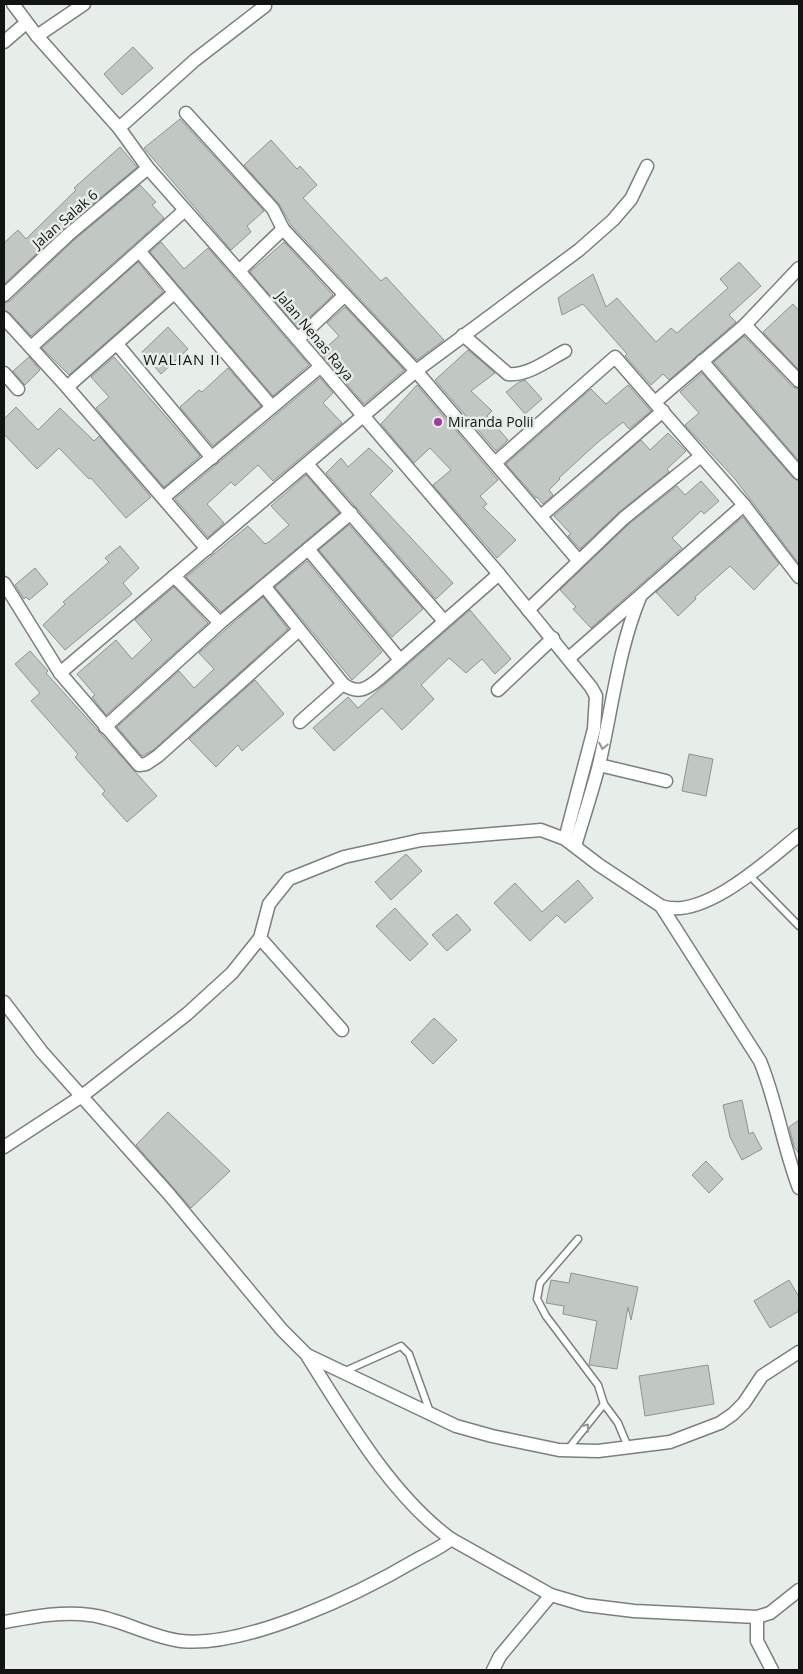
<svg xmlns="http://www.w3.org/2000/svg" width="803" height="1674" viewBox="0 0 803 1674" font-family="'Open Sans',sans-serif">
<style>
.building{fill:#c1c8c3;stroke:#8e9490}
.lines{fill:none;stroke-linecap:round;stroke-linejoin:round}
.lane-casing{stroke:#7a807b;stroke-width:9}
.street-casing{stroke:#7a807b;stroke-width:15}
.lane{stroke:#fff;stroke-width:6}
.street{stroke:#fff;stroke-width:12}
.oneway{stroke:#949594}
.poi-dot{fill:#a53a9b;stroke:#e7ede8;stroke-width:2}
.labels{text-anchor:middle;stroke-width:5;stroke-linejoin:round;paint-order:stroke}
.street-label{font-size:14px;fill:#111412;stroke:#e7ede8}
.poi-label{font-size:14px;fill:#111412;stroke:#e7ede8;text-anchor:start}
.neighbourhood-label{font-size:15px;letter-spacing:1px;fill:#111412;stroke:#e7ede8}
</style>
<rect width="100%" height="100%" fill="#e7ede8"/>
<g class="building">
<path d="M133,47L153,68L122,95L104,74Z"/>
<path d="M180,119L264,211L247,226L251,232L231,250L144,148Z"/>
<path d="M271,140L297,169L300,166L317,185L303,198L381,281L386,277L444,340L417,360L291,225L279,204L244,165Z"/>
<path d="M120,147L137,167L63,229L4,284V243L18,230L26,239L76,190L74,188Z"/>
<path d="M140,185L156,202L152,205L164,218L31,336L10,313L4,310V303L10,301L73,241Z"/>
<path d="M161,242L184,269L208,248L309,365L273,396L150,252Z"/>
<path d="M284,242L333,295L298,328L250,272Z"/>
<path d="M138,262L163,292L69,375L42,348Z"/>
<path d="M739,262L761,286L729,315L736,322L669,380L663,374L651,385L625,356L627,354L583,304L562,315L558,298L593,274L606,307L617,298L656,342L671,328L677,333L728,288L720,279Z"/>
<path d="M793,304L799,311V370L763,332Z"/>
<path d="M345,307L404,370L364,404L320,353L339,336L327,323Z"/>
<path d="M168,327L188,349L161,374L142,352Z"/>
<path d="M744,336L793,387L799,389V461L714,362Z"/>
<path d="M468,350L495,373L471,391L492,411L487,416L508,440L496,451L435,380Z"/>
<path d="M29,357L40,370L25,385L13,371Z"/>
<path d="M114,357L200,456L164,487L96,408L109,397L91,377Z"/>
<path d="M228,368L261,406L213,446L180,407L199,390L202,392Z"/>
<path d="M702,373L793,478L799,481V564L735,479L685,425L699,413L680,392Z"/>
<path d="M320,378L333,393L323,403L342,423L273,481L258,465L235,486L231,482L207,504L224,523L208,537L175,499Z"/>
<path d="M525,380L542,399L525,414L506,392L519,382Z"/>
<path d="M417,385L498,480L480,496L487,504L483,507L516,540L497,558L433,485L451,470L430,448L414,463L381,424Z"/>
<path d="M628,385L651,411L629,429L623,422L597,443L559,478L560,479L549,490L553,495L543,504L537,497L536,498L506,464L591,389L606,404Z"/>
<path d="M16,407L38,430L60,408L94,441L99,436L151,497L126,518L91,478L89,479L59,448L37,469L4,434V419Z"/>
<path d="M668,433L686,451L667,469L669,472L619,512L580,549L568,536L571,534L554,516L641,440L650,450Z"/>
<path d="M369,448L393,471L370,494L453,583L436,599L326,473L341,458L348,467Z"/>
<path d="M306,475L339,513L221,612L186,577L248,526L265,544L269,542L289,525L271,506Z"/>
<path d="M701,481L719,501L704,514L701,511L672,538L682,548L591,628L573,609L576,607L560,590L629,524L677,486L685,495Z"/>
<path d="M743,517L779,564L754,590L730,566L695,597L696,599L678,616L656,592Z"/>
<path d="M349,525L423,609L392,637L319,550Z"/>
<path d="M120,546L139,568L123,583L132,594L65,650L43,625L65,604L63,602L109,562L105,558Z"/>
<path d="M307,561L382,652L352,680L275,587Z"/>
<path d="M35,568L48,584L29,600L26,597L24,599L15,585Z"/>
<path d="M174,587L208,623L106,715L92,697L95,695L77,674L116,640L132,659L152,640L135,620Z"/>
<path d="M263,597L288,629L153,750L142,756L117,727L179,671L194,688L214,669L199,653Z"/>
<path d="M470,610L511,659L495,674L482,659L466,673L449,658L421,685L434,699L402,730L382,708L334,751L313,728L348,697L358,708Z"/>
<path d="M30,651L48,671L46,673L157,796L127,822L102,794L105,791L75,757L78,754L31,701L40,693L15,664Z"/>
<path d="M255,680L284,714L242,751L238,745L216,767L189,739Z"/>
<path d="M689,754L713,759L706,796L682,791Z"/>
<path d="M406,854L422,871L391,900L375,882Z"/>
<path d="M578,880L593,898L565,923L557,915L530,941L494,903L515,883L542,912Z"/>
<path d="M395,908L428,944L410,961L376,926Z"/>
<path d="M457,914L471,930L447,951L432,935Z"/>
<path d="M434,1018L457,1040L433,1064L411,1042Z"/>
<path d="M742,1100L749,1134L753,1132L762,1149L742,1160L730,1137L723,1105Z"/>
<path d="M168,1112L230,1171L191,1208L136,1145Z"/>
<path d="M799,1120V1154L794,1146L789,1127Z"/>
<path d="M706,1161L723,1179L709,1193L692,1175Z"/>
<path d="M571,1273L638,1287L631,1320L628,1307L617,1369L589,1365L597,1321L563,1314L564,1306L546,1303L551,1280L569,1283Z"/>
<path d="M789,1280L799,1297V1311L770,1328L754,1301Z"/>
<path d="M708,1365L714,1404L645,1416L639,1376Z"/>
</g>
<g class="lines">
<defs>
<g id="lane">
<path d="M749,875L799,926"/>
<path d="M578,1239L540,1283L537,1299L546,1316L598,1385L604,1404L618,1423L628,1447"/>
<path d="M343,1372L401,1346L409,1354L430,1412"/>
<path d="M568,1449L604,1404"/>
</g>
<g id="street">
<path d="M13,4L37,36L119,128L148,168L239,271L499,574L591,687L596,696L594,729L565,839"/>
<path d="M37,36L84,4"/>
<path d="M4,42L26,23"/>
<path d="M186,113L273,209L283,229L416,371L578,560"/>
<path d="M119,128L195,60L265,6"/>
<path d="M140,252L272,407"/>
<path d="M239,271L283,229"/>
<path d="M4,295L68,235L148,168"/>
<path d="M4,318L67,387L207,549"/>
<path d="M745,325L799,268"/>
<path d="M463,335L508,374C528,376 548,360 565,351"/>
<path d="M298,339L345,295"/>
<path d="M117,344L212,458"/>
<path d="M31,347L185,210"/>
<path d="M702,361L799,473"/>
<path d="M4,373L18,389"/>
<path d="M67,387L174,293"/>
<path d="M655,402L745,325L799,381"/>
<path d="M496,462L615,357L744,505L799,577"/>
<path d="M307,464L444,621"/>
<path d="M163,498L320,367"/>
<path d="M541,516L663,411"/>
<path d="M308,549L400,660"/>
<path d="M174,576L220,623"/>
<path d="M4,583L60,673L139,765L146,764L158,756L299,630"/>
<path d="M265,587L343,684C358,695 367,689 380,678L499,574"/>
<path d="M528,610L624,518L701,456"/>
<path d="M569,658L744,505"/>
<path d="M60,673L416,371L579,250L613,220L631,199L647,166"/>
<path d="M498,690L553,638"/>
<path d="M300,722L343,684"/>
<path d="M105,727L220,623L351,513"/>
<path d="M599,765L666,781"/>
<path d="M575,846C583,819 592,792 599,765C612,709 618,650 640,597"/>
<path d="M661,906L760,1061C777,1102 783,1147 799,1188"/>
<path d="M260,938L342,1030"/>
<path d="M4,1002L42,1052L168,1193L282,1330L307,1355L456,1426L492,1436L559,1450L598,1451L670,1442L720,1423L733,1414L744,1403L762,1376L799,1352"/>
<path d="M4,1147L82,1096L187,1014L232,973L260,938L269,904L289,879L344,857L421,840L541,830L565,839L599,865L661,906C703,921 768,860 799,835"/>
<path d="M451,1539L551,1595L585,1605L634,1611L757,1617L770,1613L799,1590"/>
<path d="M757,1617V1641L772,1670"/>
<path d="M4,1622C32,1617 61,1611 90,1615C122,1619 149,1637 181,1641C247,1648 360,1593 416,1560C428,1553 441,1548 451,1539C392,1496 347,1419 308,1357"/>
<path d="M493,1670L500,1656L551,1595"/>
</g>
</defs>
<use href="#lane" class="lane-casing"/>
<use href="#street" class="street-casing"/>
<use href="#lane" class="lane"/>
<use href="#street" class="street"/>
</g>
<defs><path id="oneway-chevron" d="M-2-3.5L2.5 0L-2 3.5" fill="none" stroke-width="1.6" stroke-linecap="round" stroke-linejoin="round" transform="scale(1.25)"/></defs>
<g class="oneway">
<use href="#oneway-chevron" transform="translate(603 746) rotate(101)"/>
<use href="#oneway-chevron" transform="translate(586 1427) rotate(-52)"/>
</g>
<circle class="poi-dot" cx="438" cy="422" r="5"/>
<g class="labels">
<g class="street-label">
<text transform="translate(65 219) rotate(-41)" y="5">Jalan Salak 6</text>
<text transform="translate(315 336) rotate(50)" y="5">Jalan Nenas Raya</text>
</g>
<g class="poi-label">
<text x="448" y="427">Miranda Polii</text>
</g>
<g class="neighbourhood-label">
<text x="182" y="365">WALIAN II</text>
</g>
</g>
<rect width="803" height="1674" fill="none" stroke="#111412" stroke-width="10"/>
</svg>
